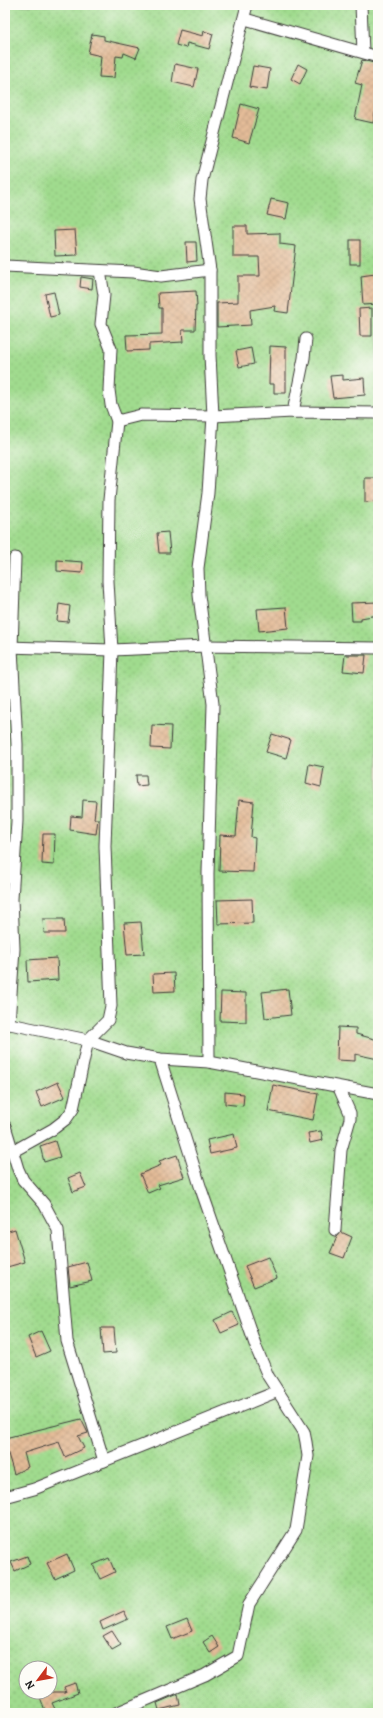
<svg xmlns="http://www.w3.org/2000/svg" width="383" height="1718" viewBox="0 0 383 1718" font-family="Alegreya,serif">
<style>
.grass{fill:url(#grass-dots);stroke:#5e7c55;fill-rule:evenodd}
.building{fill:url(#building-cross-hatch)}
.lines{fill:none;stroke-linecap:round;stroke-linejoin:round}
.street-casing{stroke:#3d3b38;stroke-width:13}
.street{stroke:#fff;stroke-width:11}
</style>
<defs>
<pattern id="grass-dots" width="8" height="8" patternUnits="userSpaceOnUse"><rect width="8" height="8" fill="#a0db8e"/><path d="M2 2h.1M6 6h.1" fill="none" stroke="#89bb7a" stroke-width="1.8" stroke-linecap="round"/></pattern>
<pattern id="building-cross-hatch" width="8" height="8" patternUnits="userSpaceOnUse"><rect width="8" height="8" fill="#e3bb98"/><path d="M0 0l8 8M0 8l8-8" fill="none" stroke="#c2a082"/></pattern>
</defs>
<rect width="100%" height="100%" fill="#fdfcf7"/>
<filter id="ink" filterUnits="userSpaceOnUse"><feTurbulence type="fractalNoise" baseFrequency=".025" numOctaves="2"/><feDisplacementMap in="SourceGraphic" scale="8" xChannelSelector="R" yChannelSelector="G"/><feConvolveMatrix kernelMatrix="1 2 1 2 8 2 1 2 1" color-interpolation-filters="sRGB"/></filter>
<filter id="wash" filterUnits="userSpaceOnUse"><feTurbulence type="fractalNoise" baseFrequency=".012" numOctaves="4" result="noise"/><feDisplacementMap in="SourceGraphic" scale="16" xChannelSelector="R" yChannelSelector="G"/><feGaussianBlur stdDeviation="0.9" result="paint"/><feColorMatrix in="noise" values="0 0 0 0 0 0 0 0 0 0 0 0 0 0 0 0 0 1.4 0 .05"/><feComposite in="paint" operator="in"/></filter>
<g filter="url(#wash)">
<rect width="100%" height="100%" fill="#f8ead8"/>
<path class="grass" d="M5,5H378V1713H5ZM26,1668H50V1692H26Z"/>
<g id="blocks">
<g class="building">
<path d="M180,30L203,36L204,31L213,34L209,49L187,43L186,48L176,45Z"/>
<path d="M92,34L104,36V40L140,48L136,58L124,53L123,57L116,56L114,78L99,77L101,56L88,53Z"/>
<path d="M362,60L378,64V85L374,97L378,99L373,123L355,119L362,85L355,83Z"/>
<path d="M175,64L198,69L194,87L172,82Z"/>
<path d="M298,64L307,69L300,84L291,79Z"/>
<path d="M253,66L270,69L267,90L249,87Z"/>
<path d="M241,104L259,109L249,143L233,138Z"/>
<path d="M271,199L289,203L286,219L267,215Z"/>
<path d="M233,226H247V234L280,233V244L296,246L288,313L274,311L275,306L250,310L251,325L217,327V303L238,302V276H260L259,257H233Z"/>
<path d="M75,230L77,255L55,256L54,231Z"/>
<rect x="350" y="240" width="10" height="24"/>
<path d="M186,242H196L197,261L187,262Z"/>
<path d="M375,274L378,304L363,305L361,276Z"/>
<path d="M81,277L93,279L92,289L80,287Z"/>
<path d="M196,291L197,306H196L195,330H182L183,342L149,344V350L127,351L126,335L162,334V308H159L158,293Z"/>
<path d="M54,292L59,315L50,317L45,294Z"/>
<path d="M372,308V336H360L359,309Z"/>
<path d="M270,346L286,347V393H274V384H269Z"/>
<path d="M251,348L254,364L239,367L236,351Z"/>
<path d="M343,375V380L364,378L365,395L333,398L330,376Z"/>
<path d="M365,478H378V501L365,502Z"/>
<path d="M168,532L170,553H159L157,533Z"/>
<path d="M57,560L83,562L82,573L57,571Z"/>
<path d="M378,602V615L361,618V621H352L351,603Z"/>
<path d="M59,604L70,606L68,622L57,621Z"/>
<path d="M286,607L288,628L259,631L257,609Z"/>
<path d="M345,655H366L364,673L343,671Z"/>
<path d="M152,725L171,726L170,749L151,748Z"/>
<path d="M272,734L291,740L286,758L266,752Z"/>
<path d="M309,764L324,767L321,787L306,783Z"/>
<path d="M136,775H146L147,785L137,786Z"/>
<path d="M83,800L96,801L94,819H98L96,834L70,830L71,816L82,817Z"/>
<path d="M239,800L254,802L251,837L255,838L253,872L219,871L220,835L236,836Z"/>
<path d="M43,834H55L54,865L42,864Z"/>
<path d="M252,899L253,923L218,924L217,900Z"/>
<path d="M43,919H64L65,933H44Z"/>
<path d="M141,922L144,954L127,955L124,923Z"/>
<path d="M57,958L58,980L28,982L27,960Z"/>
<path d="M174,973L175,991L154,992L153,974Z"/>
<path d="M288,989L291,1015L265,1018L262,992Z"/>
<path d="M221,992L246,993V1022L220,1021Z"/>
<path d="M338,1027L356,1028V1034L378,1040V1059L355,1054V1061L337,1060Z"/>
<path d="M58,1082L65,1097L42,1107L36,1092Z"/>
<path d="M273,1085L318,1094L313,1120L268,1111Z"/>
<path d="M225,1092L244,1094L243,1106L225,1104Z"/>
<path d="M321,1131L323,1140L310,1143L308,1133Z"/>
<path d="M234,1134L237,1148L210,1154L207,1140Z"/>
<path d="M55,1141L60,1157L44,1162L40,1146Z"/>
<path d="M177,1155L184,1177L158,1185L160,1188L148,1193L140,1174L161,1165L159,1161Z"/>
<path d="M80,1173L86,1187L73,1192L68,1178Z"/>
<path d="M15,1229L25,1262L7,1267L5,1232Z"/>
<path d="M341,1232L352,1237L344,1258L330,1253L337,1237Z"/>
<path d="M268,1257L277,1278L254,1287L245,1266Z"/>
<path d="M87,1262L92,1281L70,1286L68,1267Z"/>
<path d="M232,1312L239,1325L221,1333L215,1320Z"/>
<path d="M101,1328H114L116,1353L103,1354Z"/>
<path d="M41,1331L50,1351L36,1357L28,1337Z"/>
<path d="M81,1419L88,1433L78,1436L84,1448L65,1457L59,1442L24,1453L28,1467L14,1474L5,1444V1438Z"/>
<path d="M67,1554L74,1570L55,1579L47,1563Z"/>
<path d="M27,1556L30,1564L15,1571L11,1562Z"/>
<path d="M109,1558L115,1572L100,1579L93,1565Z"/>
<path d="M124,1611L128,1619L103,1630L100,1622Z"/>
<path d="M187,1619L192,1631L172,1639L167,1627Z"/>
<path d="M112,1631L121,1645L112,1650L103,1636Z"/>
<path d="M212,1636L219,1647L210,1653L203,1642Z"/>
<path d="M75,1683L78,1693L52,1703L57,1713H46L38,1692H66L64,1687Z"/>
<path d="M178,1694L180,1705L159,1710L157,1703Z"/>
</g>
</g>
</g>
<g filter="url(#ink)">
<use href="#blocks" fill-opacity="0" stroke="#3d3b38" stroke-width="1"/>
<g class="lines">
<defs>
<g id="street">
<path d="M361,5L363,52"/>
<path d="M245,19L378,57"/>
<path d="M5,266L133,272L161,276L210,270"/>
<path d="M293,412L304,358L306,339"/>
<path d="M117,421L141,415L213,416L293,412L378,413"/>
<path d="M6,647L112,650L206,646L378,648"/>
<path d="M5,1023L88,1040L126,1053L160,1059L209,1062L378,1094"/>
<path d="M9,1024L14,949L12,899L17,821V744L12,648L15,558"/>
<path d="M209,1062L208,873L213,704L199,595L198,568L208,493L213,416L210,355V270L200,199L202,180L247,5"/>
<path d="M5,1126L18,1169L23,1180L44,1204L58,1230L67,1341L104,1461"/>
<path d="M12,1152L53,1129L66,1119L73,1109L88,1040L108,1020L111,1006L105,846L112,650L108,581L109,500L117,421L111,405L109,390L111,349L101,324L104,295L100,271"/>
<path d="M335,1230L341,1150L350,1119V1113L339,1088"/>
<path d="M5,1497L34,1489L276,1392"/>
<path d="M116,1713L205,1675L238,1656L249,1604L296,1530L308,1456L306,1442L304,1432L268,1376L257,1350L201,1189L160,1059"/>
</g>
</defs>
<use href="#street" class="street-casing"/>
<use href="#street" class="street"/>
</g>
</g>
<rect width="383" height="1718" fill="none" stroke="#fdfcf7" stroke-width="20"/>
<g transform="translate(38 1680) rotate(238)"><circle r="19" fill="#fdfcf7" stroke="#a3a29f"/>
<path d="M0-3L7 15L0 10L-7 15Z" fill="#c8321e"/>
<text y="-6" font-size="11" font-weight="bold" text-anchor="middle" fill="#1c1c1c">N</text>
</g>
</svg>
